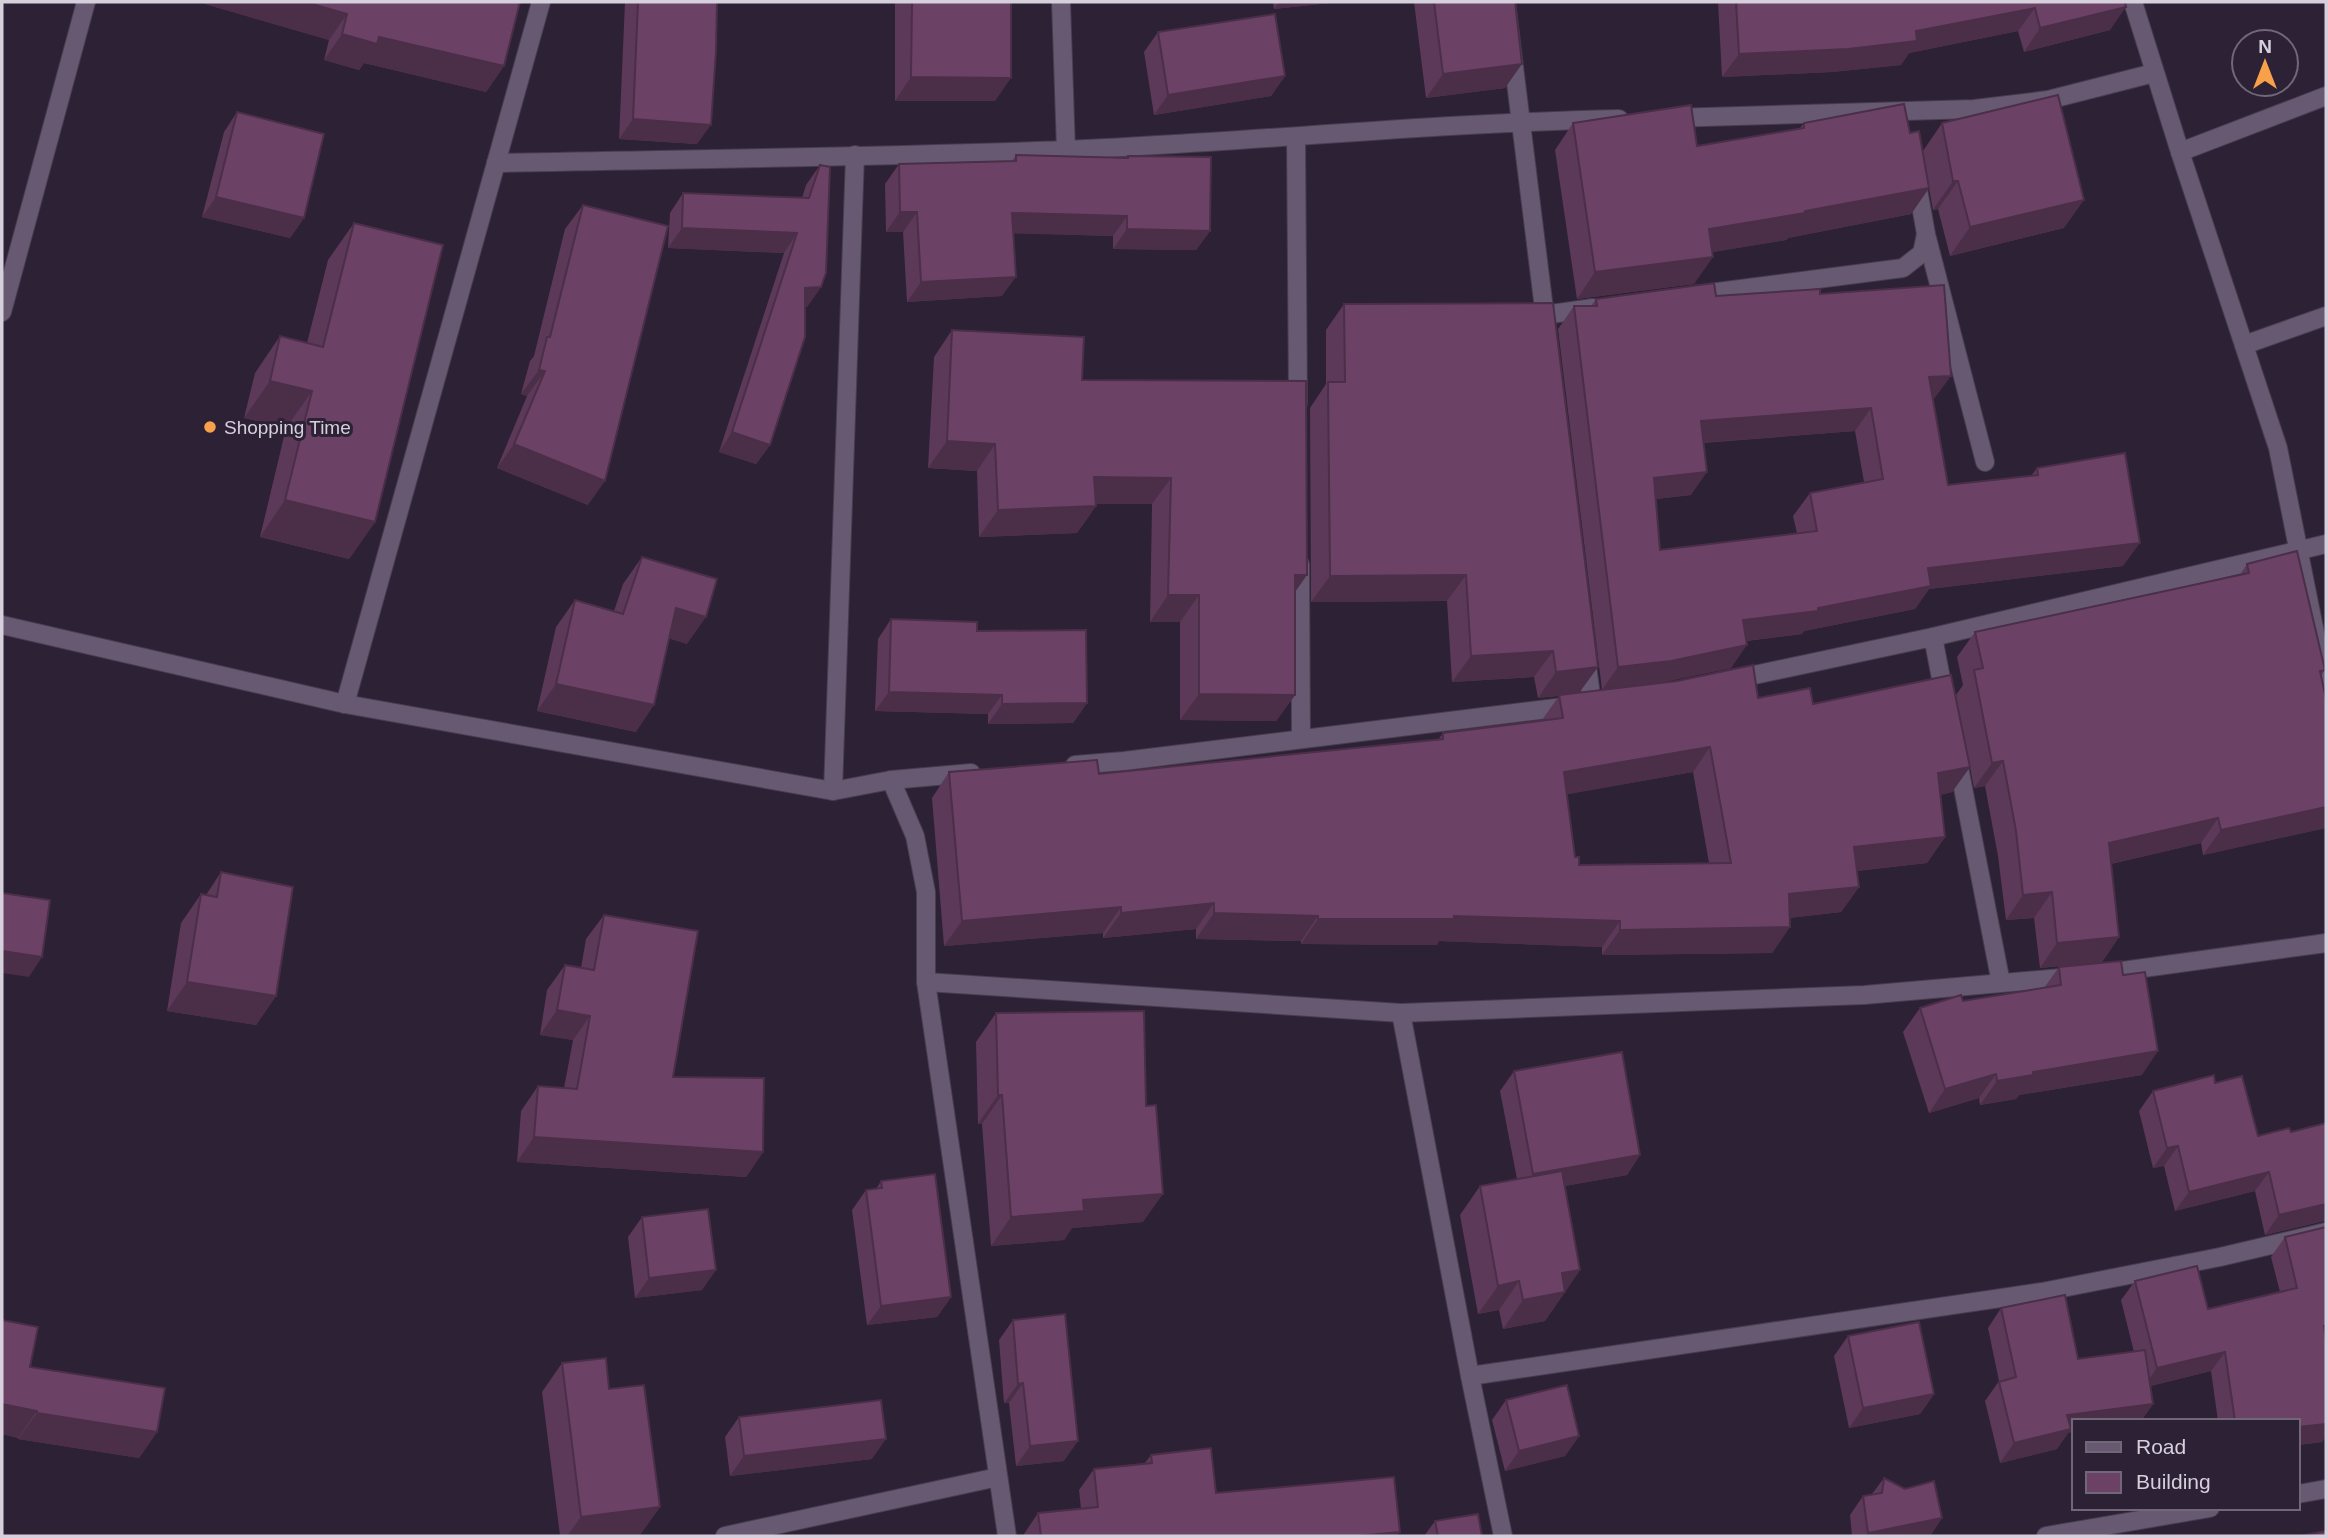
<svg xmlns="http://www.w3.org/2000/svg" width="2328" height="1538" viewBox="0 0 2328 1538" font-family="Arial,sans-serif">
<style>
.lines{fill:none;stroke-linecap:round;stroke-linejoin:round}
.minor-casing{stroke:#463d4e;stroke-width:20}
.minor{stroke:#665971;stroke-width:18}
.wall{fill:#5c3958;fill-rule:evenodd}
.shaded-wall{fill:#4b2e47}
.building{fill:#6b4266;stroke:#4b2e47;stroke-width:2;fill-rule:evenodd}
.poi-dot{fill:#f8a14a;stroke:#2c2135;stroke-width:2.5}
.labels{text-anchor:middle;stroke-width:6;stroke-linejoin:round;paint-order:stroke}
.poi-label{font-size:19px;fill:#d6d0dd;stroke:#2c2135;text-anchor:start}
</style>
<rect width="100%" height="100%" fill="#2c2135"/>
<g class="lines">
<defs>
<g id="minor">
<path d="M1061,2L1066,150"/>
<path d="M1506,2L1546,325"/>
<path d="M2133,2L2180,152L2278,448L2326,688"/>
<path d="M1671,118L1974,109L2048,100L2154,73"/>
<path d="M1296,137L1298,403"/>
<path d="M2180,152L2326,96"/>
<path d="M496,163C686,159 876,157 1066,150C1251,142 1434,123 1619,119"/>
<path d="M1927,238L1985,462"/>
<path d="M1694,295L1903,268L1922,253L1926,234L1916,178"/>
<path d="M2,312L86,2"/>
<path d="M1544,315L1593,308"/>
<path d="M2244,345L2326,316"/>
<path d="M1300,564L1301,739"/>
<path d="M2,625L345,704L833,791L891,780L971,773"/>
<path d="M1933,637L1945,699"/>
<path d="M1586,658L1592,703"/>
<path d="M1731,680L1933,637L2326,544"/>
<path d="M345,704L541,2"/>
<path d="M1957,757L2001,983"/>
<path d="M1075,765L1124,761L1572,706"/>
<path d="M891,780L915,836L926,892V982L1007,1536"/>
<path d="M833,791L855,155"/>
<path d="M2100,974L2326,943"/>
<path d="M926,982L1401,1013L1864,995L2072,977"/>
<path d="M1401,1013L1470,1376L1503,1536"/>
<path d="M1470,1376L2042,1292L2220,1257L2326,1232"/>
<path d="M2298,1494L2326,1489"/>
<path d="M725,1536L998,1477"/>
<path d="M2046,1536L2210,1508"/>
</g>
</defs>
<use href="#minor" class="minor-casing"/>
<use href="#minor" class="minor"/>
</g>
<g class="wall">
<path d="M198,2H520L504,66L486,92L364,63L359,70L324,60L329,40Z"/>
<path d="M625,2H717L697,144L619,139Z"/>
<path d="M895,2H1011L995,101H895Z"/>
<path d="M1273,2H1339L1274,9Z"/>
<path d="M1414,2H1515L1505,88L1426,98Z"/>
<path d="M1718,2H2125L2110,30L2024,52L2018,31L1909,53L1901,65L1832,72L1722,77Z"/>
<path d="M1158,32L1285,76L1271,96L1154,115L1144,52Z"/>
<path d="M237,112L304,218L290,238L202,217L224,132Z"/>
<path d="M1573,123L1697,146L1799,129L1804,123L1910,133L1923,151L1942,123L2064,228L1950,256L1938,209L1933,210L1929,188L1911,214L1788,238L1786,240L1712,252L1694,284L1577,299L1555,150Z"/>
<path d="M1016,155L1127,158L1128,156L1210,231L1196,250L1113,249V236L1013,233L1002,296L907,302L903,232H886L885,184L899,164L1012,161Z"/>
<path d="M820,165L821,287L807,307H805L770,445L756,464L719,452L784,253L668,248L670,213L683,193L802,198L806,185Z"/>
<path d="M583,205L588,505L497,468L527,396L521,394L530,361L534,356L565,229Z"/>
<path d="M354,223L375,522L349,559L260,537L286,428L244,418L255,373L280,336L307,343L328,260Z"/>
<path d="M1820,294L1934,399H1933L1948,485L2031,476L2037,468L2123,566L1929,589L1915,609L1804,631L1802,634L1747,641L1731,668L1658,683L1758,698L1813,704L1970,767L1952,792L1940,795L1945,837L1927,863L1857,871L1859,887L1841,912L1789,918L1790,927L1772,953L1602,955V947L1439,941L1437,945L1301,944V941L1196,939V929L1103,938V933L944,946L932,798L949,772L1099,774L1438,740L1443,733L1542,720L1559,696L1538,698L1534,677L1452,682L1447,601L1311,602L1310,408L1326,384V330L1344,304L1579,693L1602,690L1558,329L1574,306H1591L1596,299ZM1855,431L1864,482L1810,493L1793,516L1797,533L1660,550L1656,499L1691,495L1703,443ZM1693,772L1709,863L1579,865L1575,857L1567,794Z"/>
<path d="M952,330L1082,380L1295,593V695L1276,721L1180,720V622H1150L1152,504H1095L1096,506L1077,533L979,537L977,471L928,468L934,357Z"/>
<path d="M642,557L687,644L669,638L636,732L537,711L556,627L575,600L614,611L623,584Z"/>
<path d="M2247,564L2325,670L2321,676L2326,699V828L2203,855L2201,843L2111,864L2119,937L2102,962L2040,968L2034,918L2006,920L1998,856L1985,786L1974,788L1956,695L1963,685L1957,657L1975,632L2240,575Z"/>
<path d="M891,619L977,631L1087,703L1073,723L988,724V714L875,711L878,639Z"/>
<path d="M221,872L276,996L256,1025L167,1011L181,923L201,894L206,895Z"/>
<path d="M604,915L673,1077L763,1152L746,1177L517,1162L521,1111L538,1086L564,1088L573,1040L540,1035L547,990L565,965L581,968L586,939Z"/>
<path d="M2059,967L2123,975L2142,1075L2019,1095L2016,1099L1980,1105L1979,1098L1929,1113L1903,1032L1920,1008L2044,988Z"/>
<path d="M996,1013L1143,1222L1072,1228L1064,1240L991,1246L982,1124H978L976,1042Z"/>
<path d="M1514,1071L1640,1155L1627,1175L1565,1186L1580,1270L1545,1321L1503,1329L1499,1310L1478,1314L1460,1215L1480,1186L1517,1179L1500,1091Z"/>
<path d="M2215,1083L2258,1136L2291,1132L2326,1123V1222L2324,1221L2265,1235L2255,1191L2175,1211L2164,1166L2153,1168L2139,1111L2153,1091Z"/>
<path d="M881,1181L951,1297L937,1317L867,1325L852,1210L866,1190L876,1189Z"/>
<path d="M642,1217L702,1290L635,1298L628,1237Z"/>
<path d="M2326,1227V1436L2322,1442L2298,1445V1421H2218L2211,1371L2150,1386L2153,1404L2141,1421H2074L2068,1433L2057,1449L2000,1463L1985,1401L1999,1381L1988,1328L2001,1308L2078,1359L2134,1352L2121,1300L2135,1281L2208,1309L2280,1292L2271,1257L2285,1237Z"/>
<path d="M2,1320L30,1367L157,1432L139,1458L18,1439V1438L2,1434Z"/>
<path d="M1013,1320L1064,1461L1016,1466L1009,1403H1004L999,1340Z"/>
<path d="M1848,1336L1934,1394L1920,1414L1849,1428L1834,1356Z"/>
<path d="M562,1363L609,1389L660,1507L639,1536H560L542,1392Z"/>
<path d="M1506,1400L1579,1436L1565,1456L1505,1471L1492,1420Z"/>
<path d="M739,1417L872,1459L730,1476L725,1437Z"/>
<path d="M1151,1455L1216,1493L1397,1536H1024V1534L1038,1513L1081,1509L1079,1490L1094,1469L1145,1463Z"/>
<path d="M1884,1478L1942,1518L1930,1536H1852L1850,1515L1863,1496L1872,1494Z"/>
<path d="M1435,1521L1482,1536H1424Z"/>
</g>
<g class="shaded-wall">
<path d="M198,2H305L347,14L329,40Z"/>
<path d="M1279,2H1339L1274,9Z"/>
<path d="M2126,7L2110,30L2024,52L2040,28Z"/>
<path d="M2035,8L2018,31L1909,53L1901,65L1832,72L1722,77L1739,54L1916,31Z"/>
<path d="M342,34L379,37L504,66L486,92L364,63L359,70L324,60Z"/>
<path d="M1522,64L1505,88L1426,98L1443,74Z"/>
<path d="M1285,76L1271,96L1154,115L1168,95Z"/>
<path d="M911,77L1011,78L995,101H895Z"/>
<path d="M633,119L711,125L697,144L619,139Z"/>
<path d="M1953,181H1958L1938,209L1933,210Z"/>
<path d="M1929,188L1911,214L1788,238L1786,240L1690,256L1709,229Z"/>
<path d="M216,197L304,218L290,238L202,217Z"/>
<path d="M2084,200L2064,228L1950,256L1970,227Z"/>
<path d="M900,212H917L903,232H886Z"/>
<path d="M1012,213L1127,216L1113,236L998,233Z"/>
<path d="M682,228L797,233L784,253L668,248Z"/>
<path d="M1127,229L1210,231L1196,250L1113,249Z"/>
<path d="M1713,257L1694,284L1577,299L1595,272Z"/>
<path d="M1016,277L1002,296L907,302L921,282Z"/>
<path d="M821,287L807,307L791,308L805,288Z"/>
<path d="M539,370L545,371L527,396L521,394Z"/>
<path d="M1951,376L1934,399L1913,400L1929,377Z"/>
<path d="M270,381L312,391L286,428L244,418Z"/>
<path d="M1871,408L1855,431L1684,444L1701,421Z"/>
<path d="M732,432L770,445L756,464L719,452Z"/>
<path d="M947,441L995,444L977,471L928,468Z"/>
<path d="M514,444L605,481L588,505L497,468Z"/>
<path d="M1707,472L1691,495L1638,501L1654,478Z"/>
<path d="M1094,477L1171,478L1152,504H1076Z"/>
<path d="M285,500L375,522L349,559L260,537Z"/>
<path d="M1096,506L1077,533L979,537L998,510Z"/>
<path d="M2140,543L2123,566L1929,589L1915,609L1804,631L1802,634L1727,643L1743,620L1818,608L1928,568Z"/>
<path d="M1295,575H1307L1288,602Z"/>
<path d="M1466,575L1447,601L1311,602L1330,576Z"/>
<path d="M1168,595H1199L1180,622H1150Z"/>
<path d="M676,608L706,617L687,644L657,635Z"/>
<path d="M1747,645L1731,668L1655,684L1602,690L1618,667Z"/>
<path d="M1553,651L1534,677L1452,682L1471,656Z"/>
<path d="M1598,667L1579,693L1538,698L1556,672Z"/>
<path d="M556,684L654,705L636,732L537,711Z"/>
<path d="M889,692L1002,695L988,714L875,711Z"/>
<path d="M1199,694L1295,695L1276,721L1180,720Z"/>
<path d="M1087,703L1073,723L988,724L1002,704Z"/>
<path d="M1710,747L1693,772L1547,798L1564,772Z"/>
<path d="M2003,761L1985,786L1974,788L1992,763Z"/>
<path d="M1970,767L1952,792L1920,799L1938,773Z"/>
<path d="M2326,807V828L2203,855L2221,830Z"/>
<path d="M2218,818L2201,843L2092,868L2109,843Z"/>
<path d="M1945,837L1927,863L1837,873L1854,847Z"/>
<path d="M1859,887L1841,912L1771,920L1789,894Z"/>
<path d="M2052,892L2034,918L2006,920L2023,895Z"/>
<path d="M1214,903L1196,929L1103,938L1121,913Z"/>
<path d="M1121,907L1103,933L944,946L962,921Z"/>
<path d="M1214,913L1318,916L1301,941L1196,939Z"/>
<path d="M1454,916L1620,921L1602,947L1439,941L1437,945L1301,944L1318,919Z"/>
<path d="M1790,927L1772,953L1602,955L1620,930Z"/>
<path d="M2119,937L2102,962L2040,968L2057,943Z"/>
<path d="M2,951L42,957L29,977L2,973Z"/>
<path d="M187,982L276,996L256,1025L167,1011Z"/>
<path d="M557,1010L590,1016L573,1040L540,1035Z"/>
<path d="M2158,1051L2142,1075L2019,1095L2016,1099L1980,1105L1997,1081L2033,1072Z"/>
<path d="M1996,1074L1979,1098L1929,1113L1945,1089Z"/>
<path d="M998,1095H1002L982,1124H978Z"/>
<path d="M534,1137L763,1152L746,1177L517,1162Z"/>
<path d="M2178,1146L2164,1166L2153,1168L2167,1148Z"/>
<path d="M1640,1155L1627,1175L1519,1194L1533,1174Z"/>
<path d="M2269,1172L2255,1191L2175,1211L2189,1192Z"/>
<path d="M1163,1194L1143,1222L1072,1228L1064,1240L991,1246L1011,1217L1083,1200Z"/>
<path d="M2326,1204V1222L2324,1221L2265,1235L2279,1215Z"/>
<path d="M716,1270L702,1290L635,1298L649,1278Z"/>
<path d="M1580,1270L1545,1321L1503,1329L1523,1300L1562,1273Z"/>
<path d="M1519,1281L1499,1310L1478,1314L1498,1286Z"/>
<path d="M951,1297L937,1317L867,1325L881,1306Z"/>
<path d="M2225,1352L2211,1371L2143,1388L2157,1368Z"/>
<path d="M1023,1383L1009,1403H1004L1018,1384Z"/>
<path d="M1934,1394L1920,1414L1849,1428L1863,1408Z"/>
<path d="M2,1404L37,1411L18,1438L2,1434Z"/>
<path d="M2153,1404L2141,1421H2074V1432L2068,1433L2057,1449L2000,1463L2014,1443L2067,1415Z"/>
<path d="M37,1413L157,1432L139,1458L18,1439Z"/>
<path d="M2326,1424V1436L2322,1442L2298,1445V1427Z"/>
<path d="M1579,1436L1565,1456L1505,1471L1519,1451Z"/>
<path d="M886,1439L872,1459L730,1476L744,1456Z"/>
<path d="M1078,1441L1064,1461L1016,1466L1030,1446Z"/>
<path d="M660,1507L639,1536H567L581,1517Z"/>
<path d="M1942,1518L1930,1536H1865L1868,1533Z"/>
<path d="M1400,1532L1397,1536H1359Z"/>
</g>
<g class="building">
<path d="M305,2H520L504,66L379,37L377,44L342,34L347,14Z"/>
<path d="M638,2H717L716,51L711,125L633,119Z"/>
<path d="M912,2H1011V78L911,77Z"/>
<path d="M1434,2H1515L1522,64L1443,74Z"/>
<path d="M1736,2H2125L2126,7L2040,28L2035,8L1916,31L1917,41L1848,49L1739,54Z"/>
<path d="M1275,14L1285,76L1168,95L1158,32Z"/>
<path d="M2058,95L2084,200L1970,227L1958,181H1953L1942,123Z"/>
<path d="M1904,104L1910,133L1919,131L1929,188L1805,211V213L1709,229L1713,257L1595,272L1573,123L1691,105L1697,146L1804,128V123Z"/>
<path d="M237,112L324,134L304,218L216,197Z"/>
<path d="M1016,155L1128,158V156L1211,157L1210,231L1127,229V216L1012,213L1016,277L921,282L917,212H900L899,164L1016,161Z"/>
<path d="M820,165L830,167L826,273L821,287L805,288V337L770,445L732,432L797,233L682,228L683,193L809,198Z"/>
<path d="M583,205L668,226L605,481L514,444L545,371L539,370L547,337H550Z"/>
<path d="M354,223L443,245L375,522L285,500L312,391L270,381L280,336L323,347Z"/>
<path d="M1714,283L1716,296L1820,289V294L1944,285L1951,376L1929,377L1948,485L2038,475L2037,468L2125,453L2140,543L1928,568L1931,586L1818,608V611L1743,620L1747,645L1671,661L1618,667L1574,306H1597L1596,299ZM1871,408L1883,479L1810,493L1817,531L1660,550L1654,478L1707,472L1701,421Z"/>
<path d="M1553,303L1598,667L1556,672L1553,651L1471,656L1466,575L1330,576L1328,382H1345L1344,304Z"/>
<path d="M952,330L1084,337L1082,380L1306,381L1307,575H1295V695L1199,694V595H1168L1171,478L1094,477L1096,506L998,510L995,444L947,441Z"/>
<path d="M2297,551L2325,670L2320,671L2326,699V807L2221,830L2218,818L2109,843L2119,937L2057,943L2052,892L2023,895L2016,831L2003,761L1992,763L1974,670L1983,668L1975,632L2249,573L2247,564Z"/>
<path d="M642,557L717,579L706,617L676,608L654,705L556,684L575,600L623,614Z"/>
<path d="M891,619L977,622V631L1086,630L1087,703L1002,704V695L889,692Z"/>
<path d="M1753,665L1758,698L1810,688L1813,704L1951,675L1970,767L1938,773L1945,837L1854,847L1859,887L1789,894L1790,927L1620,930V921L1454,916V919H1318V916L1214,913V903L1121,913V907L962,921L949,772L1097,760L1099,774L1443,739V733L1563,718L1559,695L1677,681ZM1710,747L1731,863L1579,865V857H1575L1564,772Z"/>
<path d="M221,872L293,887L276,996L187,982L201,894L217,897Z"/>
<path d="M2,893L50,900L42,957L2,951Z"/>
<path d="M604,915L698,931L673,1077L764,1078L763,1152L534,1137L538,1086L577,1089L590,1016L557,1010L565,965L594,970Z"/>
<path d="M2121,961L2123,975L2145,972L2158,1051L2033,1072V1075L1997,1081L1996,1074L1945,1089L1920,1008L1961,995L1963,1001L2061,985L2059,967Z"/>
<path d="M1144,1011L1146,1106L1156,1105L1163,1194L1083,1200L1084,1211L1011,1217L1002,1095H998L996,1013Z"/>
<path d="M1622,1052L1640,1155L1533,1174L1514,1071Z"/>
<path d="M2214,1075L2215,1083L2242,1076L2258,1136L2289,1128L2291,1132L2326,1123V1204L2279,1215L2269,1172L2189,1192L2178,1146L2167,1148L2153,1091Z"/>
<path d="M1562,1171L1580,1270L1562,1273L1565,1292L1523,1300L1519,1281L1498,1286L1480,1186Z"/>
<path d="M935,1174L951,1297L881,1306L866,1190L882,1188L881,1181Z"/>
<path d="M708,1209L716,1270L649,1278L642,1217Z"/>
<path d="M2326,1227V1326H2324L2326,1341V1424L2298,1427V1421H2235L2225,1352L2157,1368L2135,1281L2197,1266L2208,1309L2297,1288L2285,1237Z"/>
<path d="M2065,1295L2078,1359L2145,1350L2153,1404L2067,1415L2071,1429L2014,1443L1999,1382L2016,1377L2001,1308Z"/>
<path d="M1065,1314L1078,1441L1030,1446L1023,1383L1018,1384L1013,1320Z"/>
<path d="M2,1320L38,1327L30,1367L165,1388L157,1432L37,1413V1411L2,1404Z"/>
<path d="M1919,1322L1934,1394L1863,1408L1848,1336Z"/>
<path d="M606,1358L609,1389L644,1385L660,1507L581,1517L562,1363Z"/>
<path d="M1567,1385L1579,1436L1519,1451L1506,1400Z"/>
<path d="M881,1400L886,1439L744,1456L739,1417Z"/>
<path d="M1211,1448L1216,1493L1394,1477L1400,1532L1359,1536H1041L1038,1513L1098,1507L1094,1469L1152,1463L1151,1455Z"/>
<path d="M1884,1478L1905,1489L1934,1481L1942,1518L1868,1533L1863,1496L1882,1493Z"/>
<path d="M1478,1514L1482,1536H1438L1435,1521Z"/>
<path d="M2326,1531V1536H2300Z"/>
</g>
<circle class="poi-dot" cx="210" cy="427" r="7"/>
<g class="labels">
<g class="poi-label">
<text x="224" y="434">Shopping Time</text>
</g>
</g>
<rect width="2328" height="1538" fill="none" stroke="#d6d0dd" stroke-width="7"/>
<rect x="2072" y="1419" width="228" height="91" fill="#2c2135" stroke="#706778" stroke-width="2"/>
<rect x="2086" y="1442" width="35" height="10" fill="#665971" stroke="#706778" stroke-width="2"/>
<text x="2136" y="1454" font-size="21" fill="#d6d0dd">Road</text>
<rect x="2086" y="1472" width="35" height="21" fill="#6b4266" stroke="#706778" stroke-width="2"/>
<text x="2136" y="1489" font-size="21" fill="#d6d0dd">Building</text>
<g transform="translate(2265 63)"><circle r="33" fill="#2c2135" stroke="#706778" stroke-width="2"/>
<path d="M0-5L12 26L0 18L-12 26Z" fill="#f8a14a"/>
<text y="-10" font-size="19" font-weight="bold" text-anchor="middle" fill="#d6d0dd">N</text>
</g>
</svg>
